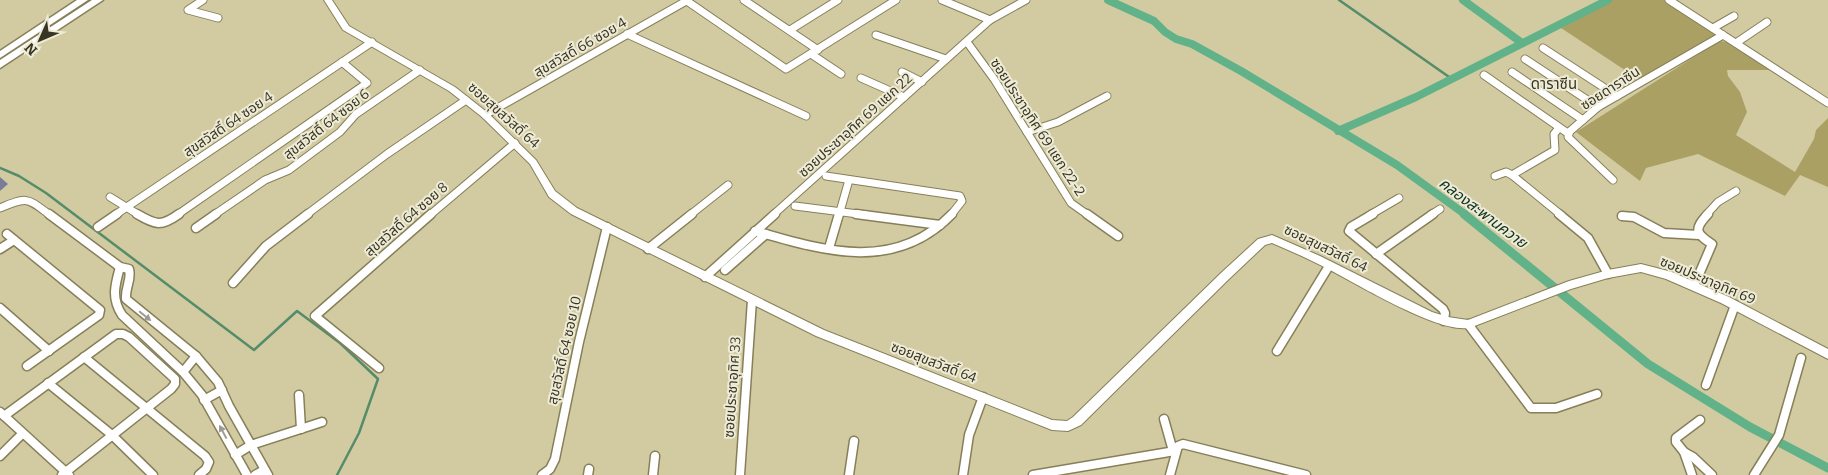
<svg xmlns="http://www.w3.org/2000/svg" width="1828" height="475" viewBox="0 0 1828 475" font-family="Bitter,'Noto Sans Thai',serif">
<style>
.green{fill:#aaa064}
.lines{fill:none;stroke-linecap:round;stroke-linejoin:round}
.stream{stroke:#558c6a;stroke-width:2.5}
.canal-far1{stroke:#61b288;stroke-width:8}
.canal{stroke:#61b288;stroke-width:9}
.street-far1-casing{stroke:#867f59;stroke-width:9}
.street-casing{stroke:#867f59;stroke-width:11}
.secondary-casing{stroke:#867f59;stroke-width:2}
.primary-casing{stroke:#867f59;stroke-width:3}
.street-far1{stroke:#fff;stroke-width:7}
.street{stroke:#fff;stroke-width:8}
.secondary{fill:#fff;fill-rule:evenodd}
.primary{fill:#fff;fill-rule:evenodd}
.shaded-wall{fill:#7a7d98}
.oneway{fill:#9c9a92}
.labels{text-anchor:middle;stroke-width:4;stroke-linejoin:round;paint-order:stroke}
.street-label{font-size:14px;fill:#383524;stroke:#eeebd6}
.neighbourhood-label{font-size:15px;fill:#383524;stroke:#eeebd6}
.water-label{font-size:15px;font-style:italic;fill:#0e3221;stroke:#eeebd6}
</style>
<rect width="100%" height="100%" fill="#d2cba2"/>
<g class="green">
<path d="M1601,0H1664L1717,34L1640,80L1561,28Z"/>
<path d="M1719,41L1728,42L1770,70H1727L1728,76L1740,92L1747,112L1736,135L1795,172L1814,139L1816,130L1828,118V187L1800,175L1785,196L1698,154L1646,168L1640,181L1576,132Z"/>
</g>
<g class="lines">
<g class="stream">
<path d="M1339,0L1452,79"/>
<path d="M0,168L19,176L46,193L254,350L297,311L340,343L378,379L359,433L337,475"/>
</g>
<g class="canal-far1">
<path d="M1108,0L1154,21L1165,32L1176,39L1192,44L1241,71L1397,165L1466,215"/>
<path d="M1463,0L1522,43"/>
<path d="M1338,131L1416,97L1608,0"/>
</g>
<path class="canal" d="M1464,214L1648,364L1750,427L1828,468"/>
<defs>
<g id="street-far1">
<path d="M203,0L188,10L218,18"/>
<path d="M744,0L818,50"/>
<path d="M942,0L990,20"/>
<path d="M1669,0L1828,103"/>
<path d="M687,1L786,69L896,0"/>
<path d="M1713,28L1734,16"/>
<path d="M790,30L838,0"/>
<path d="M627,34L806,116"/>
<path d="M876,35L946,59"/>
<path d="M967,42L994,79L1071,203L1088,215"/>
<path d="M1736,43L1767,22"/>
<path d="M1543,48L1617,96"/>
<path d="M811,54L841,74"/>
<path d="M1525,59L1598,107"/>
<path d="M902,72L922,82"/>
<path d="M1512,72L1583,120"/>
<path d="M1484,75L1569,134"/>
<path d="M861,78L904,97"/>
<path d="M485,115L688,0"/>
<path d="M1027,132L1058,122L1107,96"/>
<path d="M1512,175L1555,150L1554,134L1559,128"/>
<path d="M826,176L960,196L962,201L951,215"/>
<path d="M1495,176L1506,172L1512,175L1561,215"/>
<path d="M1613,180L1568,137L1569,132L1598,107L1723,35"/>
<path d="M110,197L139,215"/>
<path d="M795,206L866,215"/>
<path d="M0,208C28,196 27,198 50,215"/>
<path d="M115,215L372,42"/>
<path d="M177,215L367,83L342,62"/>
<path d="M214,215L265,180L289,170L340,132L356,114L420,70"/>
<path d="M306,215L387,154L466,100"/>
<path d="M430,215L515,143"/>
<path d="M690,215L728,185"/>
<path d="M773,215L990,20L1026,0"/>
<path d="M839,215L849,180"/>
<path d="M1370,215L1399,198"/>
<path d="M1431,215L1440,209"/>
<path d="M1706,215L1718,202L1736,191"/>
</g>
<g id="street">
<path d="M49,214L120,267L129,269C132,280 125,287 126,299L196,356L218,382L229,406L268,475"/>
<path d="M137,214C156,225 161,227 179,214"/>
<path d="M856,214L940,225"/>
<path d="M1087,214L1118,236"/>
<path d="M1373,214L1351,227L1349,231L1443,309L1445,313L1444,321"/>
<path d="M1559,214L1588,238L1608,274"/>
<path d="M1622,216L1634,217L1664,233L1699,235"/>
<path d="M98,227L117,214"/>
<path d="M196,228L216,214"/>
<path d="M755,231C824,251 895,273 952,214"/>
<path d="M7,234L100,310L99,315L27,366"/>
<path d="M829,248L839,214"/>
<path d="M0,249L14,240"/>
<path d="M648,249L692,214"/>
<path d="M1376,254L1433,214"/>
<path d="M120,267C115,285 111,298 122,315L183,372L202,395L247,475"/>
<path d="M725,270L766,234"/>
<path d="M705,277L775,214"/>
<path d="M233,283L266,246L308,214"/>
<path d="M1694,286L1712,244C1695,233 1694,229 1708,214"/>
<path d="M0,308L49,351"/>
<path d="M1468,324L1531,408H1556L1597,394"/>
<path d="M1277,351L1329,266"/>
<path d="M84,357L205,456L209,462L206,469L199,475"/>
<path d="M379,368L315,316L431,214"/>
<path d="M183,372L196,356"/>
<path d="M48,383L112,435L153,475"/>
<path d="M1706,385L1735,305"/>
<path d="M299,395L301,429"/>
<path d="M204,400L222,390"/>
<path d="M0,412L69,475"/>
<path d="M4,416L116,334H123L129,337L175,379V384L171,389L62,475"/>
<path d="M1164,419L1173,451"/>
<path d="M1684,452L1693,457L1712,475"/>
<path d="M235,455L251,445L322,422"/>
<path d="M0,456L22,434"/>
<path d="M255,475L264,470"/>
<path d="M542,475L550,469L555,459L579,342L607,227"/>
<path d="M588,475L589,469"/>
<path d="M653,475L655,456"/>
<path d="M740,475L752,300"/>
<path d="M849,475L854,441"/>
<path d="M963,475L969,435L983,397"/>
<path d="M1033,475L1175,451"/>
<path d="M1170,475L1178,446L1183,444L1306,475"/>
<path d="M1692,475L1684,452L1676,442V438L1700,420"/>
<path d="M1754,475L1779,435L1801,358"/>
</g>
<path id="secondary" d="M324,0H332L349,26L455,87L488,113L536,160L555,191L577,208L824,330L1052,420L1067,421L1073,417L1221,273L1258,239L1272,235L1320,256L1432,312L1448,317L1468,320L1569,281L1608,270L1641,264L1672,272L1729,297L1828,349V359L1721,303L1666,279L1641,272L1608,278L1571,289L1472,327C1443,337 1356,283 1328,269C1309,259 1291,251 1272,243L1265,245L1229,279L1081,425L1068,431L1052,430L816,336L571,214L549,197L530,164L482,117L449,91L343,30Z"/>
<g id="primary">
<path d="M77,0H88L0,58V51Z"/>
<path d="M92,0H103L0,68V60Z"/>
</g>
</defs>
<use href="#street-far1" class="street-far1-casing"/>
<use href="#street" class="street-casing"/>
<use href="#secondary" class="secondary-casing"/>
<use href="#primary" class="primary-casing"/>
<use href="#street-far1" class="street-far1"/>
<use href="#street" class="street"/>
<use href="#secondary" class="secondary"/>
<use href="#primary" class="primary"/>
</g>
<path class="shaded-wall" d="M0,177L8,184L0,191Z"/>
<defs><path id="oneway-solid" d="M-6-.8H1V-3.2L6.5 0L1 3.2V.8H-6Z" transform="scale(1.25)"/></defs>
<g class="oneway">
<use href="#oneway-solid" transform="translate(145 316) rotate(39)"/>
<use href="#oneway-solid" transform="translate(223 432) rotate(-118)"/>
</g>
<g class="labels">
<g class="street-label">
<text transform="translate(580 47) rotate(-30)" y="5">สุขสวัสดิ์ 66 ซอย 4</text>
<text transform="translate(1610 88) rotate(-33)" y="5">ซอยดาราซีน</text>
<text transform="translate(504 115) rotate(42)" y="5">ซอยสุขสวัสดิ์ 64</text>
<text transform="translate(228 124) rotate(-34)" y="5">สุขสวัสดิ์ 64 ซอย 4</text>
<text transform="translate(326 124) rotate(-38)" y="5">สุขสวัสดิ์ 64 ซอย 6</text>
<text transform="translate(855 125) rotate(-42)" y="5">ซอยประชาอุทิศ 69 แยก 22</text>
<text transform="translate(1038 127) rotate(57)" y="5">ซอยประชาอุทิศ 69 แยก 22-2</text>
<text transform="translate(406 219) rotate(-41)" y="5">สุขสวัสดิ์ 64 ซอย 8</text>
<text transform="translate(1326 248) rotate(26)" y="5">ซอยสุขสวัสดิ์ 64</text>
<text transform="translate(1708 280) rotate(23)" y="5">ซอยประชาอุทิศ 69</text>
<text transform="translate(564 350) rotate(-77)" y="5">สุขสวัสดิ์ 64 ซอย 10</text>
<text transform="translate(934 362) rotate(21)" y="5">ซอยสุขสวัสดิ์ 64</text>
<text transform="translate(732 387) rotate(-86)" y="5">ซอยประชาอุทิศ 33</text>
</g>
<g class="neighbourhood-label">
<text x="1554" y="89">ดาราซีน</text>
</g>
<g class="water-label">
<text transform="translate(1483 213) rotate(37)" y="5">คลองสะพานควาย</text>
</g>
</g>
<g transform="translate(40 40) rotate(225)" stroke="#eeebd6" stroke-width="4" paint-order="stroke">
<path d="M0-4L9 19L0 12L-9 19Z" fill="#383524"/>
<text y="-8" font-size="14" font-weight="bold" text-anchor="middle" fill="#383524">N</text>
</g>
</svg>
